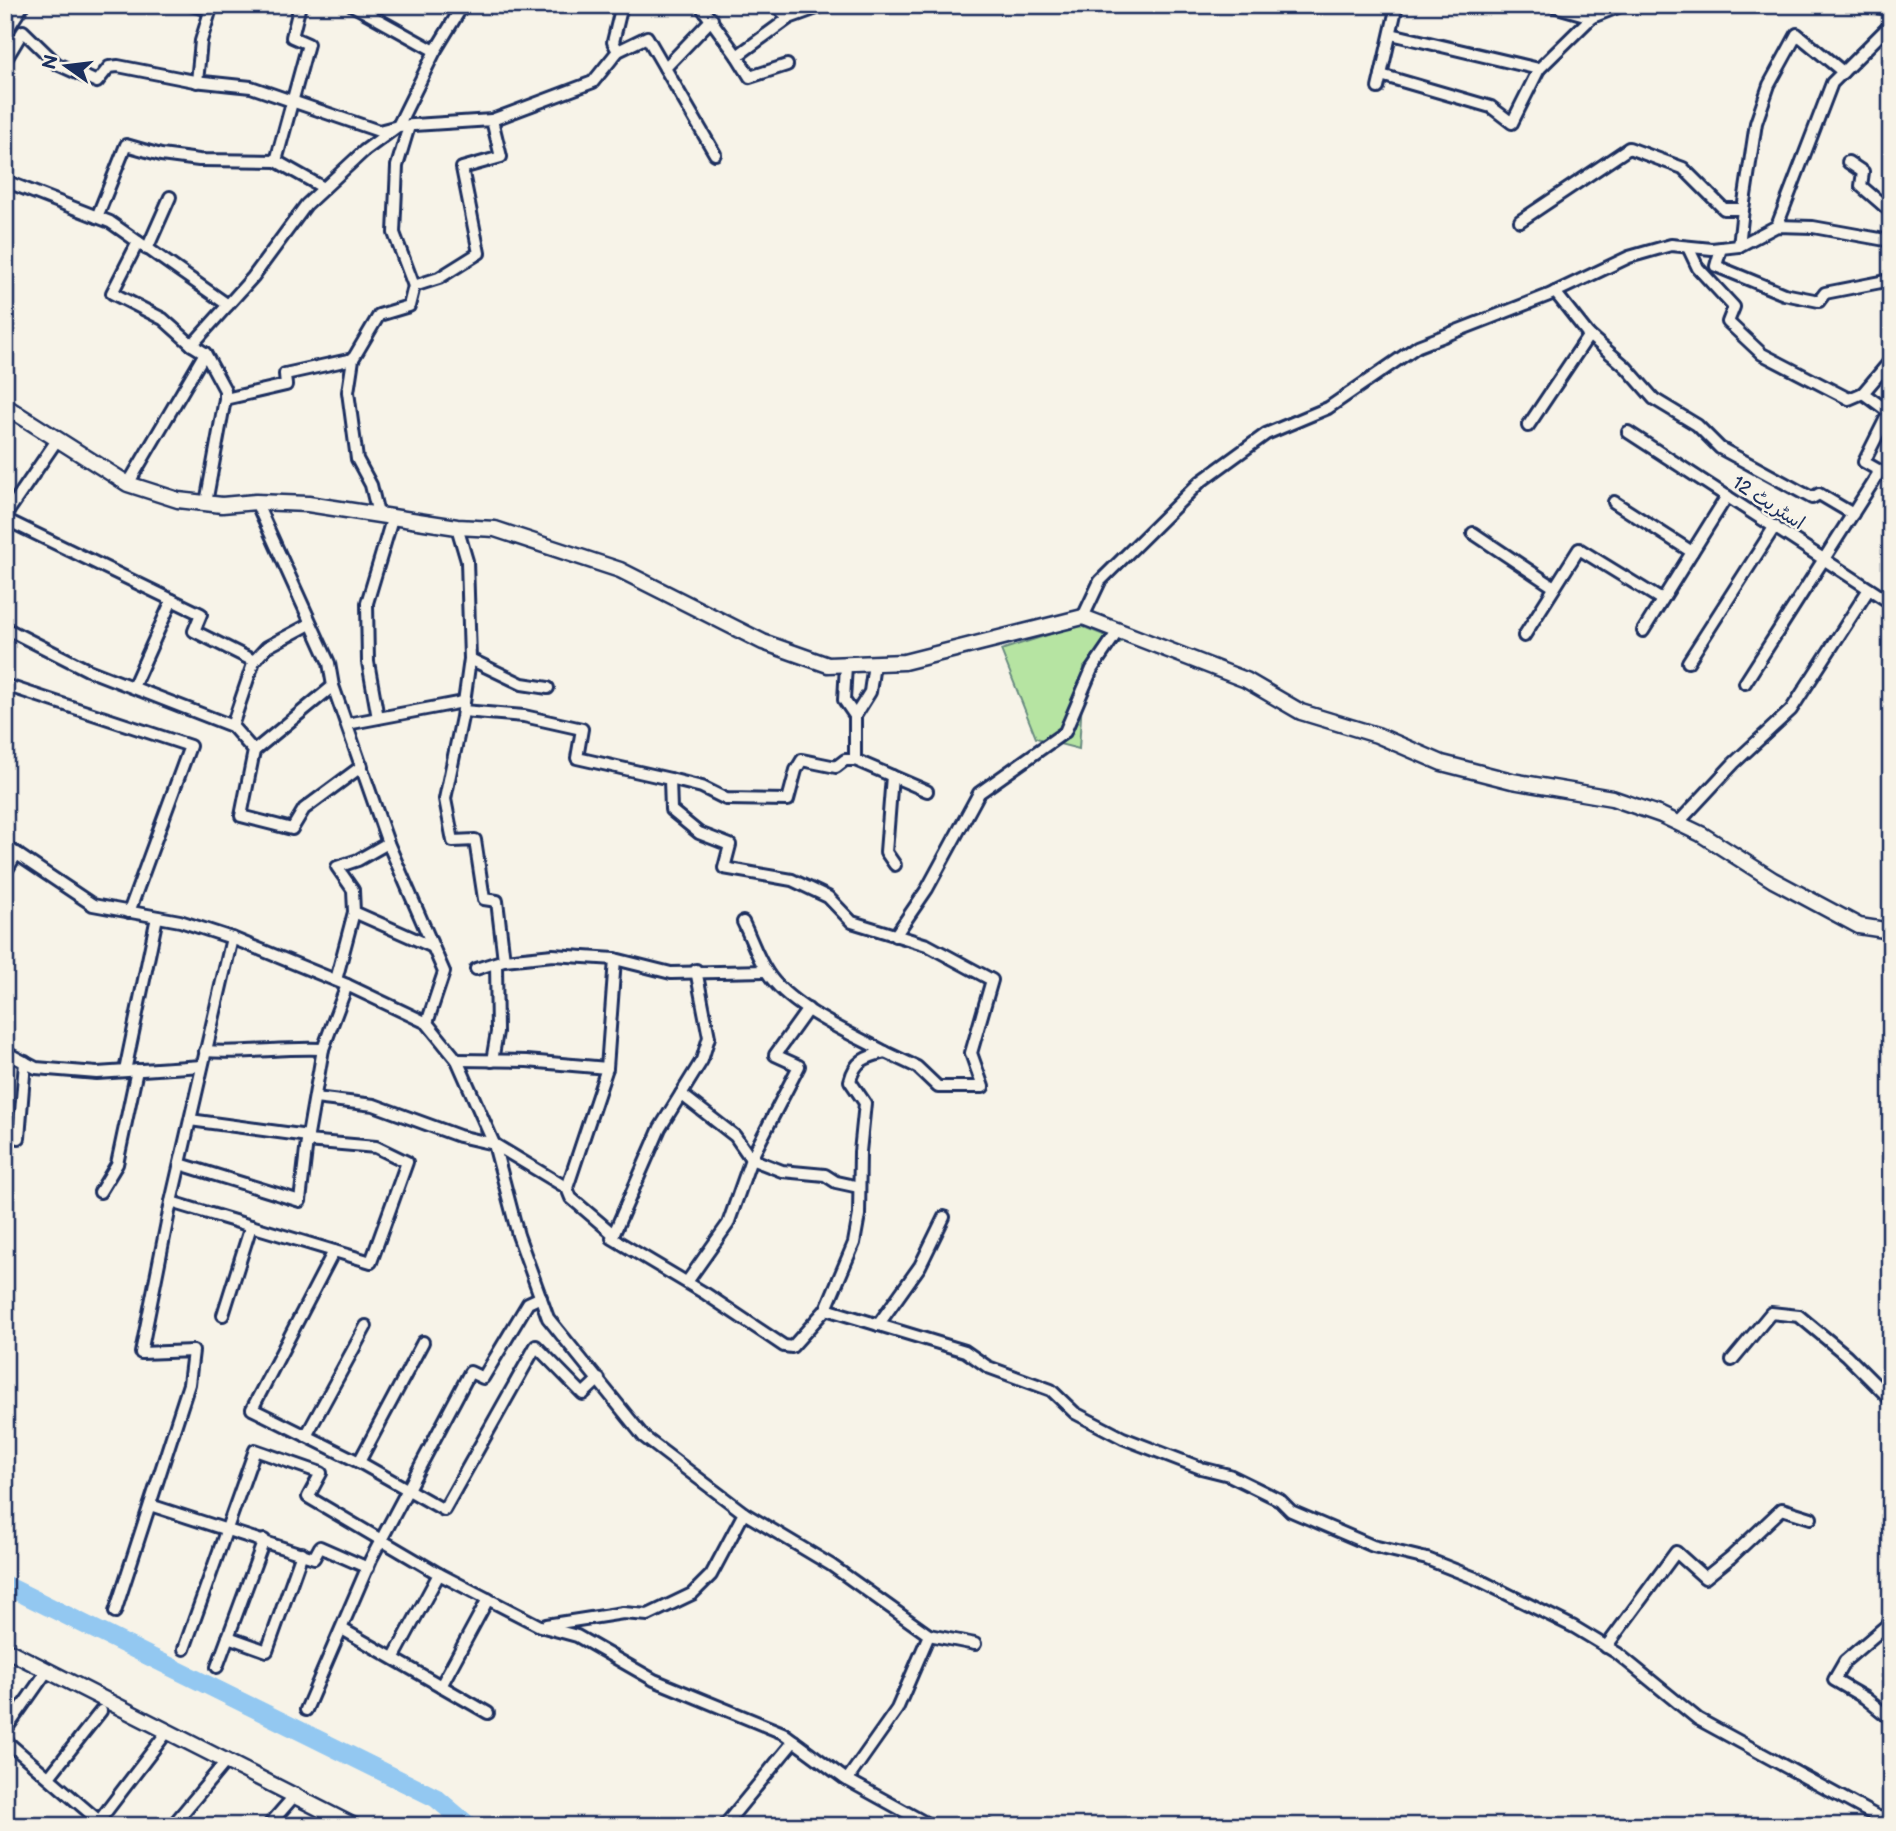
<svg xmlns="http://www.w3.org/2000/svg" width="1896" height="1831" viewBox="0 0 1896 1831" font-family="'Balsamiq Sans','Playpen Sans Arabic',sans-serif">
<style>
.green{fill:#b6e4a2;stroke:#688a80;stroke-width:2}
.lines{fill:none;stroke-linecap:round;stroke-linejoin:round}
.river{stroke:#93c8f1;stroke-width:19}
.minor-casing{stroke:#1b2f5e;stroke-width:16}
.tertiary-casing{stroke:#1b2f5e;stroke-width:19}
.minor{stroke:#f7f3e8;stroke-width:10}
.tertiary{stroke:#f7f3e8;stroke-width:14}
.labels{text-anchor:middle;stroke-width:5;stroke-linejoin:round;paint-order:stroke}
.street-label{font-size:19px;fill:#1b2f5e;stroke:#f7f3e8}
</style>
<rect width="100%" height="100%" fill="#f7f3e8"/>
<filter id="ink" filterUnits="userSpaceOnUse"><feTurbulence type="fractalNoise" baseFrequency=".0143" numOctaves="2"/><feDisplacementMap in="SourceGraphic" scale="14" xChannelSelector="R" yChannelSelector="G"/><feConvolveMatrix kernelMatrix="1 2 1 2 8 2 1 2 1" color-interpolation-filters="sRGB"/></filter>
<g filter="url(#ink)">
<path class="green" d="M1079,625L1121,642L1084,667L1079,749L1036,738L1001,650Z"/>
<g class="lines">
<path class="river" d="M5,1585L436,1798L469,1826"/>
<defs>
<g id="minor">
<path d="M191,5L210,10"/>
<path d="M352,5L435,51"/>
<path d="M700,5L737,56L789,18"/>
<path d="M775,5L789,18L825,5"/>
<path d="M1550,5L1592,17L1623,5"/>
<path d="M1628,5H1644"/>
<path d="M1858,5L1891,9"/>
<path d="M11,24L23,5"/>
<path d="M1391,34L1539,69L1592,17"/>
<path d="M618,51L613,42L622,5"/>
<path d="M737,56L750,77L787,65"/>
<path d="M5,61L23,31L57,64L97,82L109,67L118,66L194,81L251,87L379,131L398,126L492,120L501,157L462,168L479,253L439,278L414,286L409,306L379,315L353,359L348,392L357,459L371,485L378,514"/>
<path d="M665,68L712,19"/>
<path d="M1381,75L1491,107L1512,123L1539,69"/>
<path d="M197,82L201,41L212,5"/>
<path d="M1378,88L1397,5"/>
<path d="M492,120L593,82L618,51L647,37L715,154"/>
<path d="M409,126L397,166L394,233L414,286"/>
<path d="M276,161L308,44L292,37L300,5"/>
<path d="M1848,162L1863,172L1861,186L1891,212"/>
<path d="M5,181L110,222L228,305"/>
<path d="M1743,209L1756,123L1769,85L1797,34L1843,72"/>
<path d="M97,217L126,145L161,155L199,160L276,161L324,188"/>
<path d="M1520,221L1629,148L1683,168L1724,209H1743L1739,246"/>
<path d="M1777,226L1832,83L1891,24"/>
<path d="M138,242L112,293L163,319L192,345"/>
<path d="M1688,247L1698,268L1734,307L1728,322L1762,354L1849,399L1863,393"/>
<path d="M1721,248L1716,266L1784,294L1819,301L1825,293L1891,280"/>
<path d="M147,249L170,197"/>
<path d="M1555,292L1589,335L1626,367L1654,399L1697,425L1720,448L1812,498L1819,494L1853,514"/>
<path d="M205,353L225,390V399L206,503"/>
<path d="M225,399L286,385L285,374L353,359"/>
<path d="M1528,426L1589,335"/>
<path d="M1628,432L1891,603"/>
<path d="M128,484L205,353L192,345L253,277L306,205L364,151L398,126L435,51L463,5"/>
<path d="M256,502L329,663L333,686L388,843L444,972L427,1023"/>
<path d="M1614,502L1692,552"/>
<path d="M5,516L57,440"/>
<path d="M5,519L201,614L194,631L254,661"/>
<path d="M457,527L467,561L470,659L462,717L445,799L453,841L475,840L484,899L497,901L504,960"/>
<path d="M1473,533L1554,587"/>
<path d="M1083,617L1100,581L1200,482L1266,434L1328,408L1418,346L1549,295L1629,257L1671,245L1712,249L1739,246L1777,226L1813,227L1891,241"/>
<path d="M5,628L88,670L232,726L254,751L241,816L292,829L304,809L362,766"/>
<path d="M1643,631L1727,496"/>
<path d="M1524,636L1579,549L1662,600"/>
<path d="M470,659L522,684L548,688"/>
<path d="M1688,662L1775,526"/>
<path d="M846,665L844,700L855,716V760L927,791"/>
<path d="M1745,683L1880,471L1864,462L1889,412L1863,393L1891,360"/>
<path d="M5,685L190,746L129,912"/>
<path d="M133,687L172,600"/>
<path d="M463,711L524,716L582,729L577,758L670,779L671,810L699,833L730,845L724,868L792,880L828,897L852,922L927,945L992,980L971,1053L983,1087H938L917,1067L885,1052"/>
<path d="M855,716L870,692L874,664"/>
<path d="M378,718L368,662L367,603L393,516"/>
<path d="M347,724L463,702"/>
<path d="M232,726L254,661L267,647L310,624"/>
<path d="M254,751L333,686"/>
<path d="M892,776L886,852L895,865"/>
<path d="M670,779L702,787L726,799L788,800L796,770L802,760L836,767L845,760H855"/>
<path d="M1678,823L1734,763L1791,710L1869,589"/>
<path d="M388,843L358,860L337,867L353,890L354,912L433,947"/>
<path d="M5,846L93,905L180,921L232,938L347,985L427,1023L457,1060L494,1144L518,1235L548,1318L644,1437L744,1513L831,1565L929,1635L975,1644"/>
<path d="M5,873L17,853"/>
<path d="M743,922C751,938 757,957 767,972C789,1007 850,1033 885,1052C866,1057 855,1060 850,1081L865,1103L860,1152L859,1215L854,1243L826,1309"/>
<path d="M895,936L927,889L979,793L1065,732L1092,669L1118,631"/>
<path d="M476,969L504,960L553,955L615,959L671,973L766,971"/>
<path d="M696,970L709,1037L702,1060L660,1128L612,1238L706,1294L784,1346L792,1347L826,1309L965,1351L988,1367L1051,1390L1075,1413L1123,1438L1201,1468L1229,1475L1280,1500L1291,1511L1373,1546L1427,1559L1475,1578L1574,1627L1617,1653L1698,1719L1878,1817L1891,1819"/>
<path d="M336,980L354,912"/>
<path d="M205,1051C245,1054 283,1047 323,1049"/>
<path d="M5,1052L36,1068L97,1073L202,1066"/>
<path d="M457,1060L527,1061L607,1068"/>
<path d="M492,1061L497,1032L496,963"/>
<path d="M125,1071L157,917"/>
<path d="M681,1094L735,1136L751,1159L782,1171L825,1175L836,1182L859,1187"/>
<path d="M315,1098L374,1105L459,1136L494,1144L567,1188"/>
<path d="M190,1120L308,1136"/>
<path d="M19,1138L25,1062"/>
<path d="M180,1164L300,1201L307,1141"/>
<path d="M100,1192L117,1164L137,1070"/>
<path d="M171,1202L371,1262L407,1162L376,1147L307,1141L323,1049L347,985"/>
<path d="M612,1233L571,1198L567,1188L607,1068L615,959"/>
<path d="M334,1251L252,1409L359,1462L444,1510L536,1346L583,1394L599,1379"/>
<path d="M687,1282L728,1224L751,1159L799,1066L775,1055L808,1009"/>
<path d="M223,1315L251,1226"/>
<path d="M878,1325L920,1266L944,1217"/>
<path d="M1732,1360L1771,1313L1799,1316L1846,1355L1891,1400"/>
<path d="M306,1436L366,1326"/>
<path d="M359,1462L423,1342"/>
<path d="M150,1505L314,1558L320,1547L368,1568"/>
<path d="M439,1574L540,1626L577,1636L654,1680L783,1733L844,1778L931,1826"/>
<path d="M115,1612L189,1384L193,1351L141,1353L171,1202L232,938"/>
<path d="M1891,1615L1887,1625L1845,1661L1834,1680L1865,1698L1891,1719"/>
<path d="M546,1625L623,1613L648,1615L692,1594L711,1575L744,1513"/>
<path d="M342,1629L488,1713"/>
<path d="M228,1637L267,1651L302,1553"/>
<path d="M1606,1647L1676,1552L1705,1578L1731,1557L1782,1509L1811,1518"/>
<path d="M184,1649L255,1450L321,1473L308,1497L439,1574L394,1657"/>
<path d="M217,1667L264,1540"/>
<path d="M441,1686L488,1599"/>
<path d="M306,1710L371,1559L470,1372L483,1378L528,1303L541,1297"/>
<path d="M5,1731L47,1671"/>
<path d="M5,1740L105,1826"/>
<path d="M49,1777L101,1711"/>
<path d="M847,1780L897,1709L929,1635"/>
<path d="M99,1821L167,1732"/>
<path d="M172,1826L227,1760"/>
<path d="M268,1826L296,1794"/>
<path d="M724,1826L794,1741"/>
<path d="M935,1826H988"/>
</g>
<g id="tertiary">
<path d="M5,406L128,484L178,500L222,505L256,502L308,504L457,527L495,529L620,570L763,642L828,665L904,662L1083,617L1246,680L1301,712L1377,735L1442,763L1512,781L1612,798L1661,815L1701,834L1773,880L1859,926L1891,931"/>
<path d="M5,1649L354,1826"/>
</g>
</defs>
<use href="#minor" class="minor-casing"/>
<use href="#tertiary" class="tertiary-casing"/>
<use href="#minor" class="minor"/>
<use href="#tertiary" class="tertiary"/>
</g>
</g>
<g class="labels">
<g class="street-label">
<text transform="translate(1769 502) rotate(33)" y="7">اسٹریٹ 12</text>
</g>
</g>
<rect width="1896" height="1831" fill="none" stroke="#f7f3e8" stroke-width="28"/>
<rect x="14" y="14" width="1868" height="1803" fill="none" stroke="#1b2f5e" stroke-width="2.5" filter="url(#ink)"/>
<g transform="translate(66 66) rotate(284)" stroke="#f7f3e8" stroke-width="5" paint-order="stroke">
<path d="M0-5L12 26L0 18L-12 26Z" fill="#1b2f5e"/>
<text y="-10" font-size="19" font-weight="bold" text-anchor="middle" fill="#1b2f5e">N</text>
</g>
</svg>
